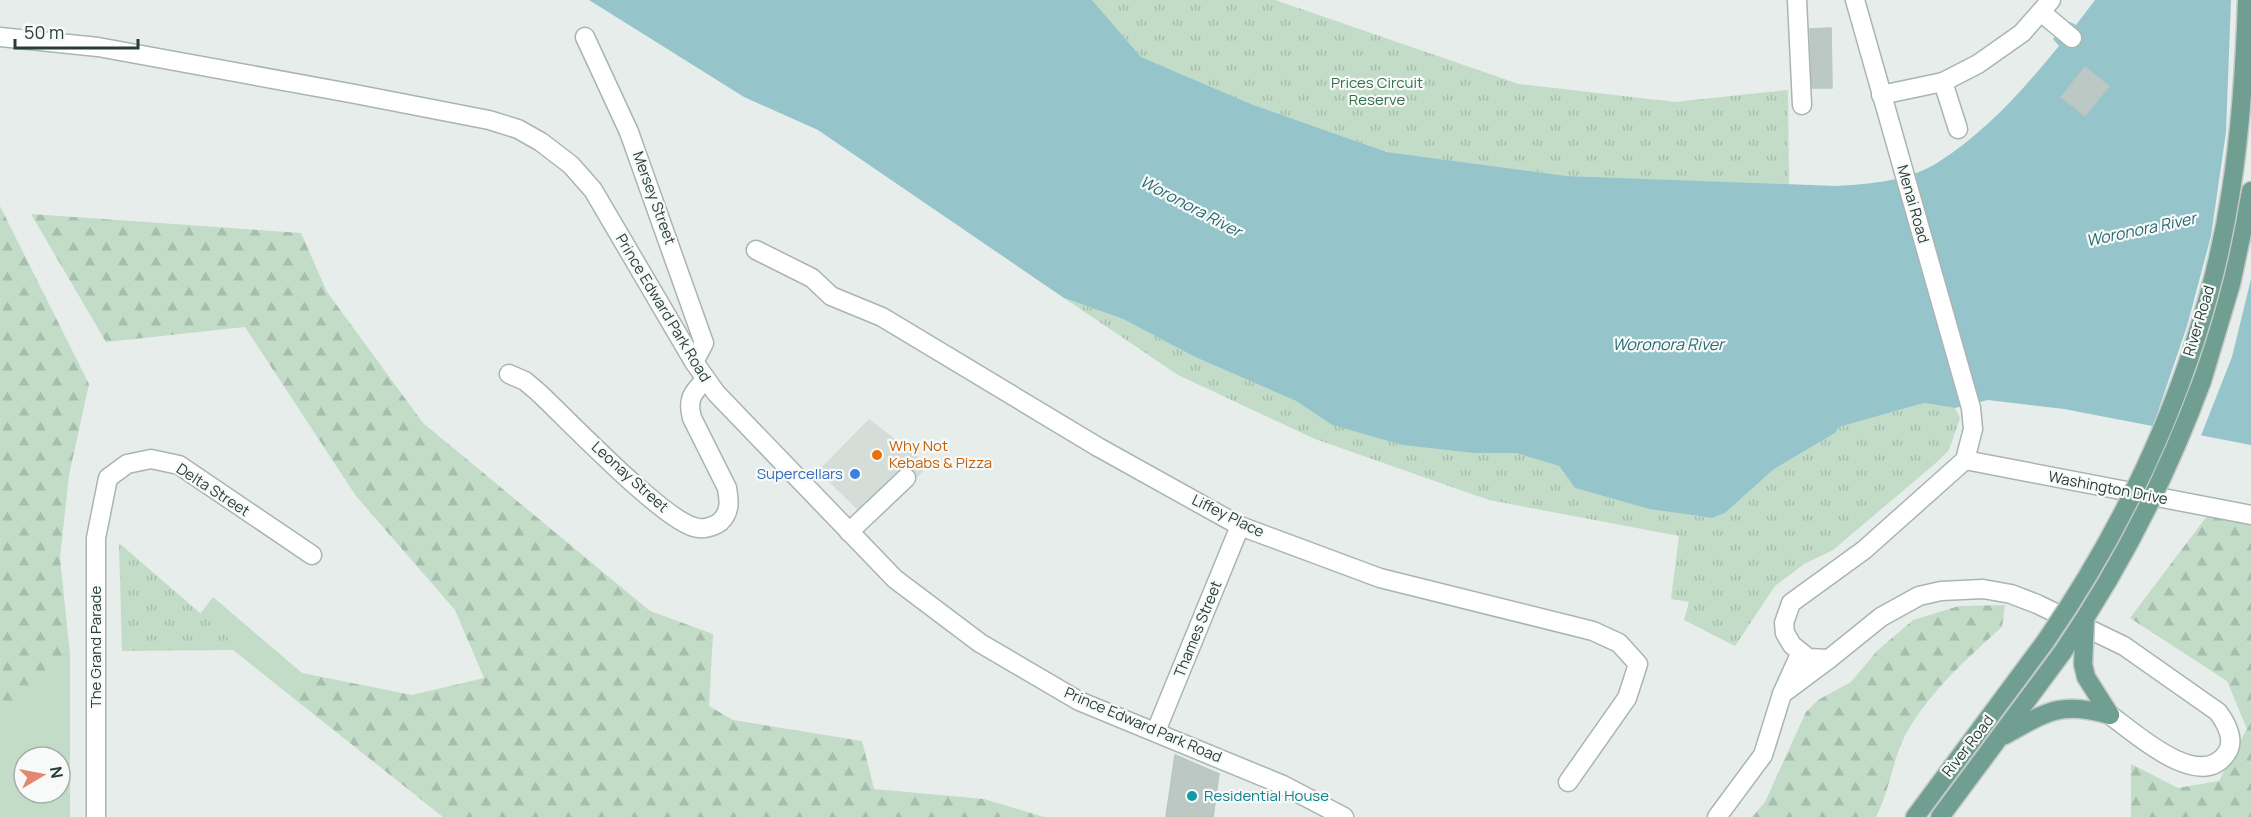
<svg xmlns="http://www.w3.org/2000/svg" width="2251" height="817" viewBox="0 0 2251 817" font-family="Manrope,sans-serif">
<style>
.built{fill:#d5ddd9}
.grass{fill:#c2dcc8;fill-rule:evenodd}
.forest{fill:url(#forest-firs)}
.park{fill:url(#park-tufts)}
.water{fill:#95c5cb}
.pier{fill:#e6edea}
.building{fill:#bcc8c3;stroke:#b9c6c1;stroke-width:1.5}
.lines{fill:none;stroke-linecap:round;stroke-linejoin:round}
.minor-casing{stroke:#a9b5b1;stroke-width:21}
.major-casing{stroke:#c3c9c7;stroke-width:21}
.minor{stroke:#fff;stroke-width:18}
.major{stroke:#709e90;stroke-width:18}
.major-bridge-casing{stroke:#c3c9c7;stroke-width:21;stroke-linecap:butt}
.major-bridge{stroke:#709e90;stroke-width:18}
.food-dot{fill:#e8710a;stroke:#f7faf8;stroke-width:2}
.shop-dot{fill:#3f7fe0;stroke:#f7faf8;stroke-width:2}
.culture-dot{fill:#0f9aa8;stroke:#f7faf8;stroke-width:2}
.labels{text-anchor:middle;stroke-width:4.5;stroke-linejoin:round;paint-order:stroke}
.park-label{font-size:15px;fill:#36704a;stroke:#f7faf8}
.street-label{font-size:15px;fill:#273e37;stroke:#f7faf8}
.food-label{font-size:15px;fill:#c56008;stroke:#f7faf8;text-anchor:start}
.shop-label{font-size:15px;fill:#366cbe;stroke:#f7faf8;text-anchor:end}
.culture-label{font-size:15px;fill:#0d838f;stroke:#f7faf8;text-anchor:start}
.water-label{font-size:16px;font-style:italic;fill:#286973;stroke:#f7faf8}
</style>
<defs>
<pattern id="forest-firs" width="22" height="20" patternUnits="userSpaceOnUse" patternTransform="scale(1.5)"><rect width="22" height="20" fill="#c2dcc8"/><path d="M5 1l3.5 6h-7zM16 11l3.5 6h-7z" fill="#a7beac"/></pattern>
<pattern id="park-tufts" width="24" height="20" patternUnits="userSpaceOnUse" patternTransform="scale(1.5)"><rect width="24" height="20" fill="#c2dcc8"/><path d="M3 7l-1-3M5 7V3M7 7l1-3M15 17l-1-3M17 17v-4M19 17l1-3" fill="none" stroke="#a7beac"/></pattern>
</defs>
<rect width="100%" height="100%" fill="#e6edea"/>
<path class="built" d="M869,419L929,465L872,524L818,471Z"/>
<g class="grass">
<path d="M213,597L302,673L287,693L233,650L236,645L200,614Z"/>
<path d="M70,655V817H0V714ZM24,757H60V793H24Z"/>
</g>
<g class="forest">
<path d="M0,206L89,384L69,475L60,558L70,655L0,714Z"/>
<path d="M31,214L301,233L327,292L423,423L650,611L713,634L709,706L733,720L862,741L874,789L984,799L1044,817H443L287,693L302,673L412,695L484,678L455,610L356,496L245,327L106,342Z"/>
<path d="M2207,516L2251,521V817H2131V764L2178,788L2219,781L2247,729L2227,681L2130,618Z"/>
<path d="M2005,605L2002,627C1968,657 1932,690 1908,730C1894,753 1890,790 1876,817H1752L1765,802L1806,712L1818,700L1851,682L1877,651L1913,620L1959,606Z"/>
</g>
<g class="park">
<path d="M1092,0H1275L1519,84L1675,102L1788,90L1789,185L1567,176L1387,152L1251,104L1141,57Z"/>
<path d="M1064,298L1123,319L1195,357L1296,401L1332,425L1403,445L1473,453H1516L1559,466L1575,488L1649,509L1712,518L1725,513L1774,469L1835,433L1839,427L1924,403L1955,408L1960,418L1949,450L1937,462L1833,550L1804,564L1775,586L1735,646L1684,620L1689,602L1671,599L1679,536L1489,500L1315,439L1178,375Z"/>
<path d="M119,543L237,645L233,650L122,651Z"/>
</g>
<path class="water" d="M589,0H1092L1141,57L1251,104L1387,152L1567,176L1836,186C1870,184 1908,181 1937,163C1985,133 2024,89 2059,46L2053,39L2070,22L2076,25L2095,0H2251V445L2064,409L1988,400L1955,408L1924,403L1839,427L1835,433L1774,469L1725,513L1712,518L1649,509L1575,488L1559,466L1516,453H1473L1402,445L1332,425L1296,401L1195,357L1123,319L1064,298L818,130L744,97Z"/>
<path class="pier" d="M2231,0H2251V279L2232,357L2200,438L2152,429L2187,326L2211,236L2226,132Z"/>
<g class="building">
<path d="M1831,28L1832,88H1812L1810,29Z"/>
<path d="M2085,67L2109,86L2085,116L2061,97Z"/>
<path d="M1175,755L1219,774L1213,817H1166Z"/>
</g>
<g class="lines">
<defs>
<g id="minor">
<path d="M1797,0L1802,105"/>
<path d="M1855,0L1971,408L1973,429L1965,460L1864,550L1791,603L1784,623L1785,633L1792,645L1808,658L1829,659L1881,617L1919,596L1941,591L1983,589L2011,594L2037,604L2124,646L2218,712C2226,723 2236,741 2226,754C2199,792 2135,733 2110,715"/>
<path d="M2041,12L2072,38"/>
<path d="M0,37L98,47L355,94L489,120L518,129L541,142L571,165L593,190L694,362L716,393L895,579L980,643L1079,701L1283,785L1344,817"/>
<path d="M585,37L629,132L704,343L694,362"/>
<path d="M1943,82L1958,129"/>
<path d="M1881,95L1943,82L1978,64L2022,33L2051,0"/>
<path d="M756,250L812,278L831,296L882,317L1098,447L1240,526L1380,578L1593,631L1619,643L1638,664L1627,698L1568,782"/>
<path d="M509,374L525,381L538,392C568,420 661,518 694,527C702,530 713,527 720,522C731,512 729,500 727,488L692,418C687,400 692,393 705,380"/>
<path d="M1965,460L2251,515"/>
<path d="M849,532L906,478"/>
<path d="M1782,694L1829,659"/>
<path d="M1156,731L1240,526"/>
<path d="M96,817V538L108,478L127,464L151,459L179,465L312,555"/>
<path d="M1717,817L1763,755L1782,694L1800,654"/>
</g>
<g id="major">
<path d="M2202,381L2231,284L2251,191"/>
<path d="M2083,664L2086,677L2110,715"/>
<path d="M2005,735C2048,711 2061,701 2110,715"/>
<path d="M1915,817L2045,642"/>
<path d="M1940,817L2062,653"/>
</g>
</defs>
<use href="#minor" class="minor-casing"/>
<use href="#major" class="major-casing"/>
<use href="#minor" class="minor"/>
<use href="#major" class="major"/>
<defs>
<g id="major-bridge">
<path d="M2045,642C2137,509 2206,352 2231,191C2241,127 2245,64 2247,0"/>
<path d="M2062,653C2121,567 2166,478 2202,381"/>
<path d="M2083,664L2085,621"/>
</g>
</defs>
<use href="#major-bridge" class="major-bridge-casing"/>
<use href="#major-bridge" class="major-bridge"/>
</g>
<circle class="food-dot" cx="877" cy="455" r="6"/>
<circle class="shop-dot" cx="855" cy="474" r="6"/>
<circle class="culture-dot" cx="1192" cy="796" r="6"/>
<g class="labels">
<g class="park-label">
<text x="1377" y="88">Prices Circuit<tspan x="1377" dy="17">Reserve</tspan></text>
</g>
<g class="street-label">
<text transform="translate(654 198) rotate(70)" y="5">Mersey Street</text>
<text transform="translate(1913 204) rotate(74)" y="5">Menai Road</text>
<text transform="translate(663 308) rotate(59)" y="5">Prince Edward Park Road</text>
<text transform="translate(2199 321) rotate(-73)" y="5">River Road</text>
<text transform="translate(630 477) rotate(42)" y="5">Leonay Street</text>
<text transform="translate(2108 488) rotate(11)" y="5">Washington Drive</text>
<text transform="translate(213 490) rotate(33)" y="5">Delta Street</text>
<text transform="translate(1228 516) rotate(26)" y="5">Liffey Place</text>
<text transform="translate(1198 629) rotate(-68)" y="5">Thames Street</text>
<text transform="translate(96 647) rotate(-90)" y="5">The Grand Parade</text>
<text transform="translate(1143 725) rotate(23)" y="5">Prince Edward Park Road</text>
<text transform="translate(1968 746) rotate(-52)" y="5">River Road</text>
</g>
<g class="food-label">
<text x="889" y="451">Why Not<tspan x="889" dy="17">Kebabs &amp; Pizza</tspan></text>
</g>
<g class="shop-label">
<text x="843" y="479">Supercellars</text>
</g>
<g class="culture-label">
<text x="1204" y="801">Residential House</text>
</g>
<g class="water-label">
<text transform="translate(1191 206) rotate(28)" y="6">Woronora River</text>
<text transform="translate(2141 229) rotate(-12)" y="6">Woronora River</text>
<text x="1668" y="350">Woronora River</text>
</g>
</g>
<g transform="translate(42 775) rotate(80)"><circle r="28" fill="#f7faf8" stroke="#a4afab" stroke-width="1.5"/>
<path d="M0-4.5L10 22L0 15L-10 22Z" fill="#e28870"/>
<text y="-9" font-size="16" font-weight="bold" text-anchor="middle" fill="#273e37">N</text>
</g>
<path d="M15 39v9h123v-9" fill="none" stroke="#273e37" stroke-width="3"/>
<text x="24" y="39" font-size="18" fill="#273e37" stroke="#f7faf8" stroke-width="4.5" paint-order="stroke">50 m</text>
</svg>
